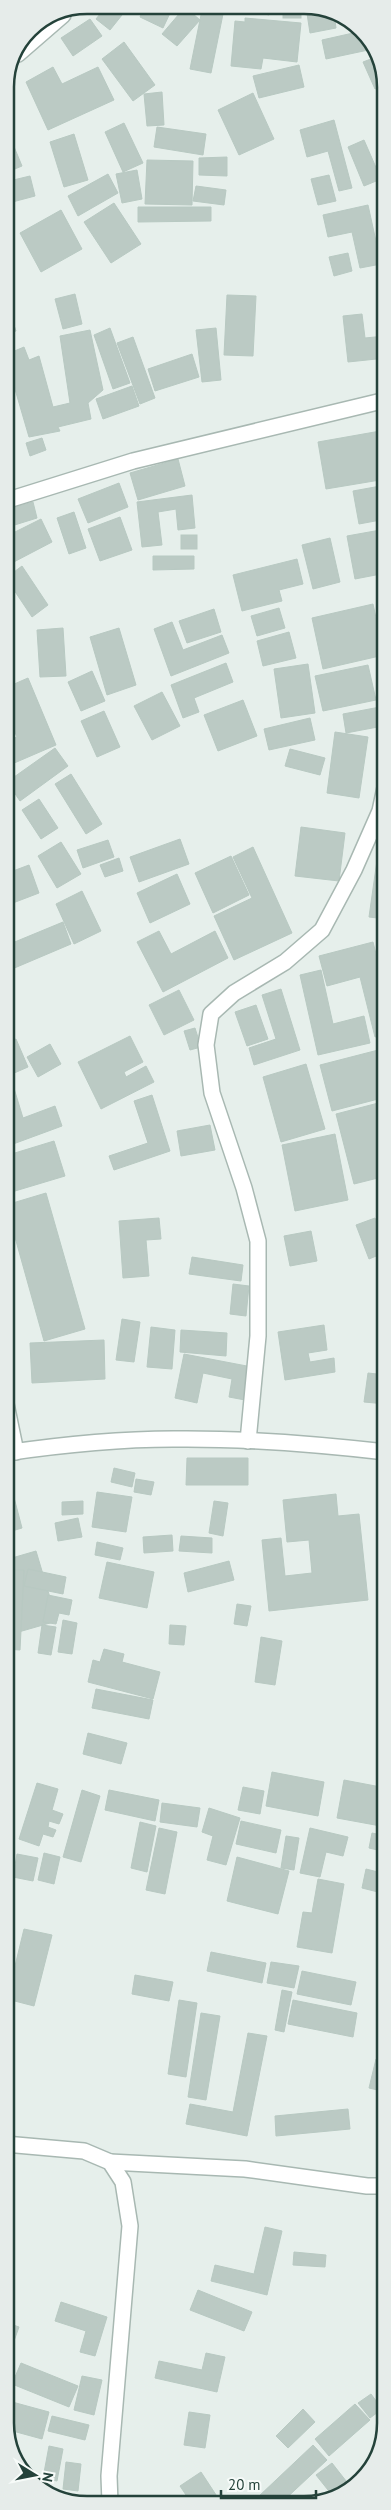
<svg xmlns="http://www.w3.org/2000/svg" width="391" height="2510" viewBox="0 0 391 2510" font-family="'PT Sans',sans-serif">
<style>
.building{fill:#bbcac4;stroke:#b8c9c2}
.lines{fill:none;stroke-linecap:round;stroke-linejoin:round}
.minor-casing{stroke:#a8b8b2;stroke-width:18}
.tertiary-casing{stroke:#a8b8b2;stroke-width:18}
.minor{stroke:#fff;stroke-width:15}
.tertiary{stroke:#fff;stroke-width:15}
.rim{fill:none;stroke:#24423a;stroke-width:2.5}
</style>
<rect width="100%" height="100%" fill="#e6efeb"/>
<g class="building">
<path d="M107,5H130L110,30L96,19Z"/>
<path d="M145,6H161L171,11L163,28L140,17Z"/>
<path d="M185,7L200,20L177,46L162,34Z"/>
<path d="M249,7H271L269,15L248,10Z"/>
<rect x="283" y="7" width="18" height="11"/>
<path d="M306,7L325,8L334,13L336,28L310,33Z"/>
<path d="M202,10L223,14L211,73L190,69Z"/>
<path d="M245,18L301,23L297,62L263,58L261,69L231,66L235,21L245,22Z"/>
<path d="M90,19L102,36L73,56L61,38Z"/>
<path d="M362,31L366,33L373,49L326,59L322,40Z"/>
<path d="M124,42L155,85L133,101L102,59Z"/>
<path d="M376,57L386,84L375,89L363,62Z"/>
<path d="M299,65L304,87L259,98L253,76Z"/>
<path d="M53,67L62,84L98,67L114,100L48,130L26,82Z"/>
<path d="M162,92L164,125L147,126L144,94Z"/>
<path d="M253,93L274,139L239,155L218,110Z"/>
<path d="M334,120L352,188L339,191L328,151L307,157L300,130Z"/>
<path d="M124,123L143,163L123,172L105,132Z"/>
<path d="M5,125L22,166L5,173Z"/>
<path d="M157,127L206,134L203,155L154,147Z"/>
<path d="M74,134L88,180L64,187L50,142Z"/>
<path d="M364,140L381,179L364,186L348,147Z"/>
<path d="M227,157V176L199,175V158Z"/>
<path d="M147,160L193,161L192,205L145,204Z"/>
<path d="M137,170L142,199L122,203L116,174Z"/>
<path d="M108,174L118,193L78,216L68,196Z"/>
<path d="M329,175L336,201L318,205L311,179Z"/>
<path d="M30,176L35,196L5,204V182Z"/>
<path d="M196,186L226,190L224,205L193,201Z"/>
<path d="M114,203L141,244L111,263L84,222Z"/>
<path d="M368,205L381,264L360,268L352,232L328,237L323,215Z"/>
<path d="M138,207H211V221L138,222Z"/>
<path d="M61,210L82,249L41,272L20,233Z"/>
<path d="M348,253L352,271L334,276L329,257Z"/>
<path d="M75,294L82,324L63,329L55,299Z"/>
<path d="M227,295L256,296L253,356L224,355Z"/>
<path d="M7,304L16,331L5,334V305Z"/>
<path d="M362,314L365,338L385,336L386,358L348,362L343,316Z"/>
<path d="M110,328L130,383L113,389L94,335Z"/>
<path d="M216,328L221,380L202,382L196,330Z"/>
<path d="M90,330L103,390L88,403L91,419L58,427L60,431L29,437L5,355L24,347L29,360L39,356L53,407L70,403L60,336Z"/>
<path d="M133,337L155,398L140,404L117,343Z"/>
<path d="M192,354L199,377L155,391L148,369Z"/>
<path d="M132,386L139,406L103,419L96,399Z"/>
<path d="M386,430V479L326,489L318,442Z"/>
<path d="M42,438L46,450L30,456L26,443Z"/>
<path d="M178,459L185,486L138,500L130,473Z"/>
<path d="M119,483L128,507L88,523L78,499Z"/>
<path d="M386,485V519L359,524L353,491Z"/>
<path d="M192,495L195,528L178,530L176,509L158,512L162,545L142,547L137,502Z"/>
<path d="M33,502L37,518L5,528V510Z"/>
<path d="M74,512L86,548L69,554L57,518Z"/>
<path d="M120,517L132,550L100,561L88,529Z"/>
<path d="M41,519L52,542L8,565L5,560V537Z"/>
<path d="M386,529V573L355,579L347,536Z"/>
<rect x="181" y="535" width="16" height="14"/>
<path d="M330,538L340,582L313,589L302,545Z"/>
<path d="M153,556H194V569L153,570Z"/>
<path d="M297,559L303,584L279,590L282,601L242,611L233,575Z"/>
<path d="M22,566L48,605L32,617L6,578Z"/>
<path d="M373,604L384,655L323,669L312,618Z"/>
<path d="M279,608L285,628L257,636L251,616Z"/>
<path d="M214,609L221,632L187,643L179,621Z"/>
<path d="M172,622L183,650L222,635L229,653L171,676L154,629Z"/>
<path d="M63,628L66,676L40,677L37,630Z"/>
<path d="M119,628L136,685L107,695L90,637Z"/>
<path d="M289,632L296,658L263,666L257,641Z"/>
<path d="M226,663L233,682L194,698L199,712L183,718L171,685Z"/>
<path d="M308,664L315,713L281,718L274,669Z"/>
<path d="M368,665L376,700L323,711L315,676Z"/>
<path d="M92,671L105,701L81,711L68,682Z"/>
<path d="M28,678L56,745L5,767V742L17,737L9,719L5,720V688Z"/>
<path d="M162,692L180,726L152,740L134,706Z"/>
<path d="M243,700L257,736L218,751L204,715Z"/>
<path d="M380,707L383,726L346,733L343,714Z"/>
<path d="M104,711L120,747L97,757L81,721Z"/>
<path d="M310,718L315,740L269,750L264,729Z"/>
<path d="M335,732L368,737L359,798L327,793Z"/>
<path d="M55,748L68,766L20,801L7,782Z"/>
<path d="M290,749L325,758L320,775L285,766Z"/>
<path d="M71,774L102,824L86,834L55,784Z"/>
<path d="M39,799L58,828L41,839L22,810Z"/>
<path d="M301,827L345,833L339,881L295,876Z"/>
<path d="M180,839L189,864L139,882L130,857Z"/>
<path d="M380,839L386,840V919L369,917Z"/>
<path d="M108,840L114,857L83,868L77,850Z"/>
<path d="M61,842L81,874L57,888L38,856Z"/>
<path d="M253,847L292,933L234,960L214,916L252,898L233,857Z"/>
<path d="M231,856L249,895L213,913L195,873Z"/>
<path d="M119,858L123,871L105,877L100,865Z"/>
<path d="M29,865L39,893L5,906V874Z"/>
<path d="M177,874L190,904L150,923L137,893Z"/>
<path d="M82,891L101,931L74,944L56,904Z"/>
<path d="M63,922L71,944L5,972V946Z"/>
<path d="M159,931L171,954L215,931L228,958L163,992L137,942Z"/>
<path d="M373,942L386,994V1034L375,1037L360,977L327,986L319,956Z"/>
<path d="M321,970L333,1024L364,1016L370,1043L318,1055L300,975Z"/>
<path d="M281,989L300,1050L254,1065L249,1048L276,1039L262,995Z"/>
<path d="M179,990L194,1020L164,1035L149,1005Z"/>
<path d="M256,1005L268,1039L247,1046L235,1012Z"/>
<path d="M195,1028L201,1047L190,1050L184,1031Z"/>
<path d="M130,1036L143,1062L124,1072L126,1077L146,1066L154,1082L101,1109L78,1062Z"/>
<path d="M16,1039L28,1067L5,1077V1044Z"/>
<path d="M50,1044L61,1064L38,1077L27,1057Z"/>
<path d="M386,1048V1097L332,1111L320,1065Z"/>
<path d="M306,1064L325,1129L281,1142L263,1077Z"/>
<path d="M13,1085L23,1118L55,1106L62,1126L5,1147V1087Z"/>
<path d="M152,1095L170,1151L114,1170L109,1156L148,1143L134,1101Z"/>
<path d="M386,1101V1176L354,1184L336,1114Z"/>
<path d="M210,1125L215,1150L181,1156L177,1131Z"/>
<path d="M335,1134L348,1200L295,1211L282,1145Z"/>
<path d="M54,1141L65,1176L5,1194V1156Z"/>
<path d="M46,1193L85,1329L44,1341L6,1205Z"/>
<path d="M159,1218L161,1239L146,1240L149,1276L123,1278L119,1221Z"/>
<path d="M375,1218L386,1252L369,1259L356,1225Z"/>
<path d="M311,1231L317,1261L290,1266L284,1236Z"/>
<path d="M192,1257L243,1265L241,1281L189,1274Z"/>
<path d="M233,1284L249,1286L246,1316L230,1314Z"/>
<path d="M122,1319L140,1322L134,1362L116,1360Z"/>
<path d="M324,1325L327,1350L308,1353L310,1362L334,1358L335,1372L285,1380L278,1332Z"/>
<path d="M151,1327L175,1330L172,1369L147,1367Z"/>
<path d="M181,1330L227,1333L226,1356L180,1352Z"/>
<path d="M104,1340L105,1379L32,1383L30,1343Z"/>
<path d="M184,1354L252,1367L245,1400L229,1397L232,1379L203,1373L197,1403L175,1398Z"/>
<path d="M368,1373L386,1375V1404L364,1402Z"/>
<path d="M187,1458H248V1485H186Z"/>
<path d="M114,1468L135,1473L132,1487L111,1482Z"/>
<path d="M136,1479L154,1482L151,1495L134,1492Z"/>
<path d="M11,1486L22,1528L5,1533V1488Z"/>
<path d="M97,1492L132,1497L126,1532L92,1527Z"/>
<path d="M336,1494L338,1516L359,1514L368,1600L269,1611L262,1540L281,1538L285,1576L312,1573L309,1540L287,1542L283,1500Z"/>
<path d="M83,1501V1514L62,1515V1502Z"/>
<path d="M214,1501L228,1503L223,1536L209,1533Z"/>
<path d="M78,1518L82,1537L58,1541L55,1523Z"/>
<path d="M172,1535L173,1551L144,1553L143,1537Z"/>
<path d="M181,1536L212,1538V1553L179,1551Z"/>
<path d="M97,1542L123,1548L120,1560L95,1555Z"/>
<path d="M36,1551L57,1621L15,1633L5,1600V1560Z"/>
<path d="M229,1561L234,1580L188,1592L184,1573Z"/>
<path d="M107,1562L154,1572L147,1608L99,1598Z"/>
<path d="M28,1569L66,1577L63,1594L24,1586Z"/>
<path d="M5,1570H24L20,1650L5,1649Z"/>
<path d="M48,1595L72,1600L69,1615L59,1613L56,1624L43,1622Z"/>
<path d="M237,1604L251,1606L247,1626L234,1624Z"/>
<path d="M63,1620L77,1623L72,1654L58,1652Z"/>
<path d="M42,1625L56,1627L51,1655L38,1653Z"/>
<path d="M170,1625L186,1626L184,1645L169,1644Z"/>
<path d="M261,1637L282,1641L275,1685L255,1682Z"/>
<path d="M104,1649L124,1654L122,1662L160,1672L153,1699L88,1682L93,1660L100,1662Z"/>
<path d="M96,1689L153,1700L149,1719L92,1708Z"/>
<path d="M386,1701V1720L381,1719Z"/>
<path d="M88,1733L127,1743L121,1764L83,1754Z"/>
<path d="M272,1772L324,1782L318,1816L266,1806Z"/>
<path d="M344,1780L386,1788V1827L337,1818Z"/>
<path d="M37,1783L58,1789L52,1810L63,1814L59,1824L49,1821L48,1827L56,1830L53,1837L43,1834L39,1846L19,1839Z"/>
<path d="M243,1787L264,1791L260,1814L238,1810Z"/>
<path d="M82,1790L100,1796L81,1862L63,1857Z"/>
<path d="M109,1790L159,1800L155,1821L105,1810Z"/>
<path d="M162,1803L200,1808L197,1827L160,1822Z"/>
<path d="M209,1808L240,1818L226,1865L207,1860L213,1836L202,1832Z"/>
<path d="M241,1821L281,1830L276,1853L236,1844Z"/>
<path d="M140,1822L156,1826L147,1872L131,1868Z"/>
<path d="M159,1828L177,1832L165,1894L146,1890Z"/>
<path d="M310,1828L348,1837L343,1856L326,1852L320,1877L300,1873Z"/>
<path d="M372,1833L386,1836V1852L369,1848Z"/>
<path d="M286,1836L299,1838L294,1870L281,1868Z"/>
<path d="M44,1853L60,1857L54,1884L38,1880Z"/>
<path d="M17,1854L38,1858L33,1881L13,1877Z"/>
<path d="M237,1857L289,1871L278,1914L227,1901Z"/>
<path d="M366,1869L386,1874V1894L362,1888Z"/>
<path d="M318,1879L344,1884L332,1953L297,1947L303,1912L312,1913Z"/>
<path d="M24,1929L52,1935L34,2006L7,1999Z"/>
<path d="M211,1952L266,1963L262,1983L207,1971Z"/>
<path d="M271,1962L299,1966L294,1988L267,1983Z"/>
<path d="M302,1971L356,1982L351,2005L297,1994Z"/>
<path d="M135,1975L173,1982L169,2001L132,1994Z"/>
<path d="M282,1990L292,1992L284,2032L275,2030Z"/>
<path d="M179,2000L197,2003L186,2077L168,2074Z"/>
<path d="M293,2000L357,2013L353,2037L288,2024Z"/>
<path d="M201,2013L220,2016L206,2100L188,2097Z"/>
<path d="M248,2033L267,2036L247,2136L186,2124L190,2104L233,2112Z"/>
<path d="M376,2059L386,2061V2092L369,2088Z"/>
<path d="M348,2109L350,2129L276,2136L275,2116Z"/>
<path d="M265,2227L282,2231L267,2295L211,2281L215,2265L254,2274Z"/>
<path d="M294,2252L326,2255L325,2267L293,2265Z"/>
<path d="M198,2290L252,2312L244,2331L190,2310Z"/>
<path d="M61,2302L107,2317L95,2356L80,2352L86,2331L55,2321Z"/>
<path d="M5,2322L19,2327L6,2363H5Z"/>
<path d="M206,2353L225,2357L217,2392L155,2378L159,2361L202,2370Z"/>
<path d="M21,2363L78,2386L69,2407L12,2384Z"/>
<path d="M82,2376L102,2380L94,2415L74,2410Z"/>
<path d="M371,2394L382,2409L370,2418L358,2403Z"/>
<path d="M5,2400L49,2412L42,2439L9,2430L8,2435L5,2429Z"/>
<path d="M355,2404L370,2420L329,2456L315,2439Z"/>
<path d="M303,2409L315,2422L288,2448L276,2436Z"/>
<path d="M189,2412L210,2415L205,2448L184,2445Z"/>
<path d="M52,2416L89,2425L85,2440L48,2431Z"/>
<path d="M313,2445L327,2460L280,2504H264L258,2497Z"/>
<path d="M49,2446L63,2449L57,2481L43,2478Z"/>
<path d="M66,2462L81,2464L78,2491L63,2489Z"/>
<path d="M332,2463L350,2486L332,2495L316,2475Z"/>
<path d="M201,2472L222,2504H192L180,2486Z"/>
</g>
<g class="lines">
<defs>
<g id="minor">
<path d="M18,54L63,15"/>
<path d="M5,501L133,461L386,400"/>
<path d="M5,1399L16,1452"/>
<path d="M248,1441L258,1336V1241L244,1188L212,1093L206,1045L211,1014L234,993L285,962L322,930L354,870L380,811L386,783"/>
<path d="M5,2144L84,2151L110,2162L123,2182L130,2226L109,2476L110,2503"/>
<path d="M110,2162L245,2169L367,2186H386"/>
</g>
<path id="tertiary" d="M5,1453C60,1445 117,1439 173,1439C244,1438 315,1444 386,1452"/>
</defs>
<use href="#minor" class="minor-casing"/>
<use href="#tertiary" class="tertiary-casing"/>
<use href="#minor" class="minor"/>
<use href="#tertiary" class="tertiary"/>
</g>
<path d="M0 0H391V2510H0ZM87 14H304A73 73 0 0 1 377 87V2423A73 73 0 0 1 304 2496H87A73 73 0 0 1 14 2423V87A73 73 0 0 1 87 14Z" fill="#e6ecea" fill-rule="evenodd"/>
<path class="rim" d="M87 14H304A73 73 0 0 1 377 87V2423A73 73 0 0 1 304 2496H87A73 73 0 0 1 14 2423V87A73 73 0 0 1 87 14Z"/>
<g transform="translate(35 2475) rotate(100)" stroke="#f7fbf9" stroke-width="4" paint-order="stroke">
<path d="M0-4L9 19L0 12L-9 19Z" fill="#24423a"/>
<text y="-8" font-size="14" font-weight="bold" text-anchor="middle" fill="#24423a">N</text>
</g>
<path d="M221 2490v8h95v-8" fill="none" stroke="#24423a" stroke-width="2.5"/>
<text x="228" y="2490" font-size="15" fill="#24423a" stroke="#f7fbf9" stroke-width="4" paint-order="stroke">20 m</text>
</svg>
